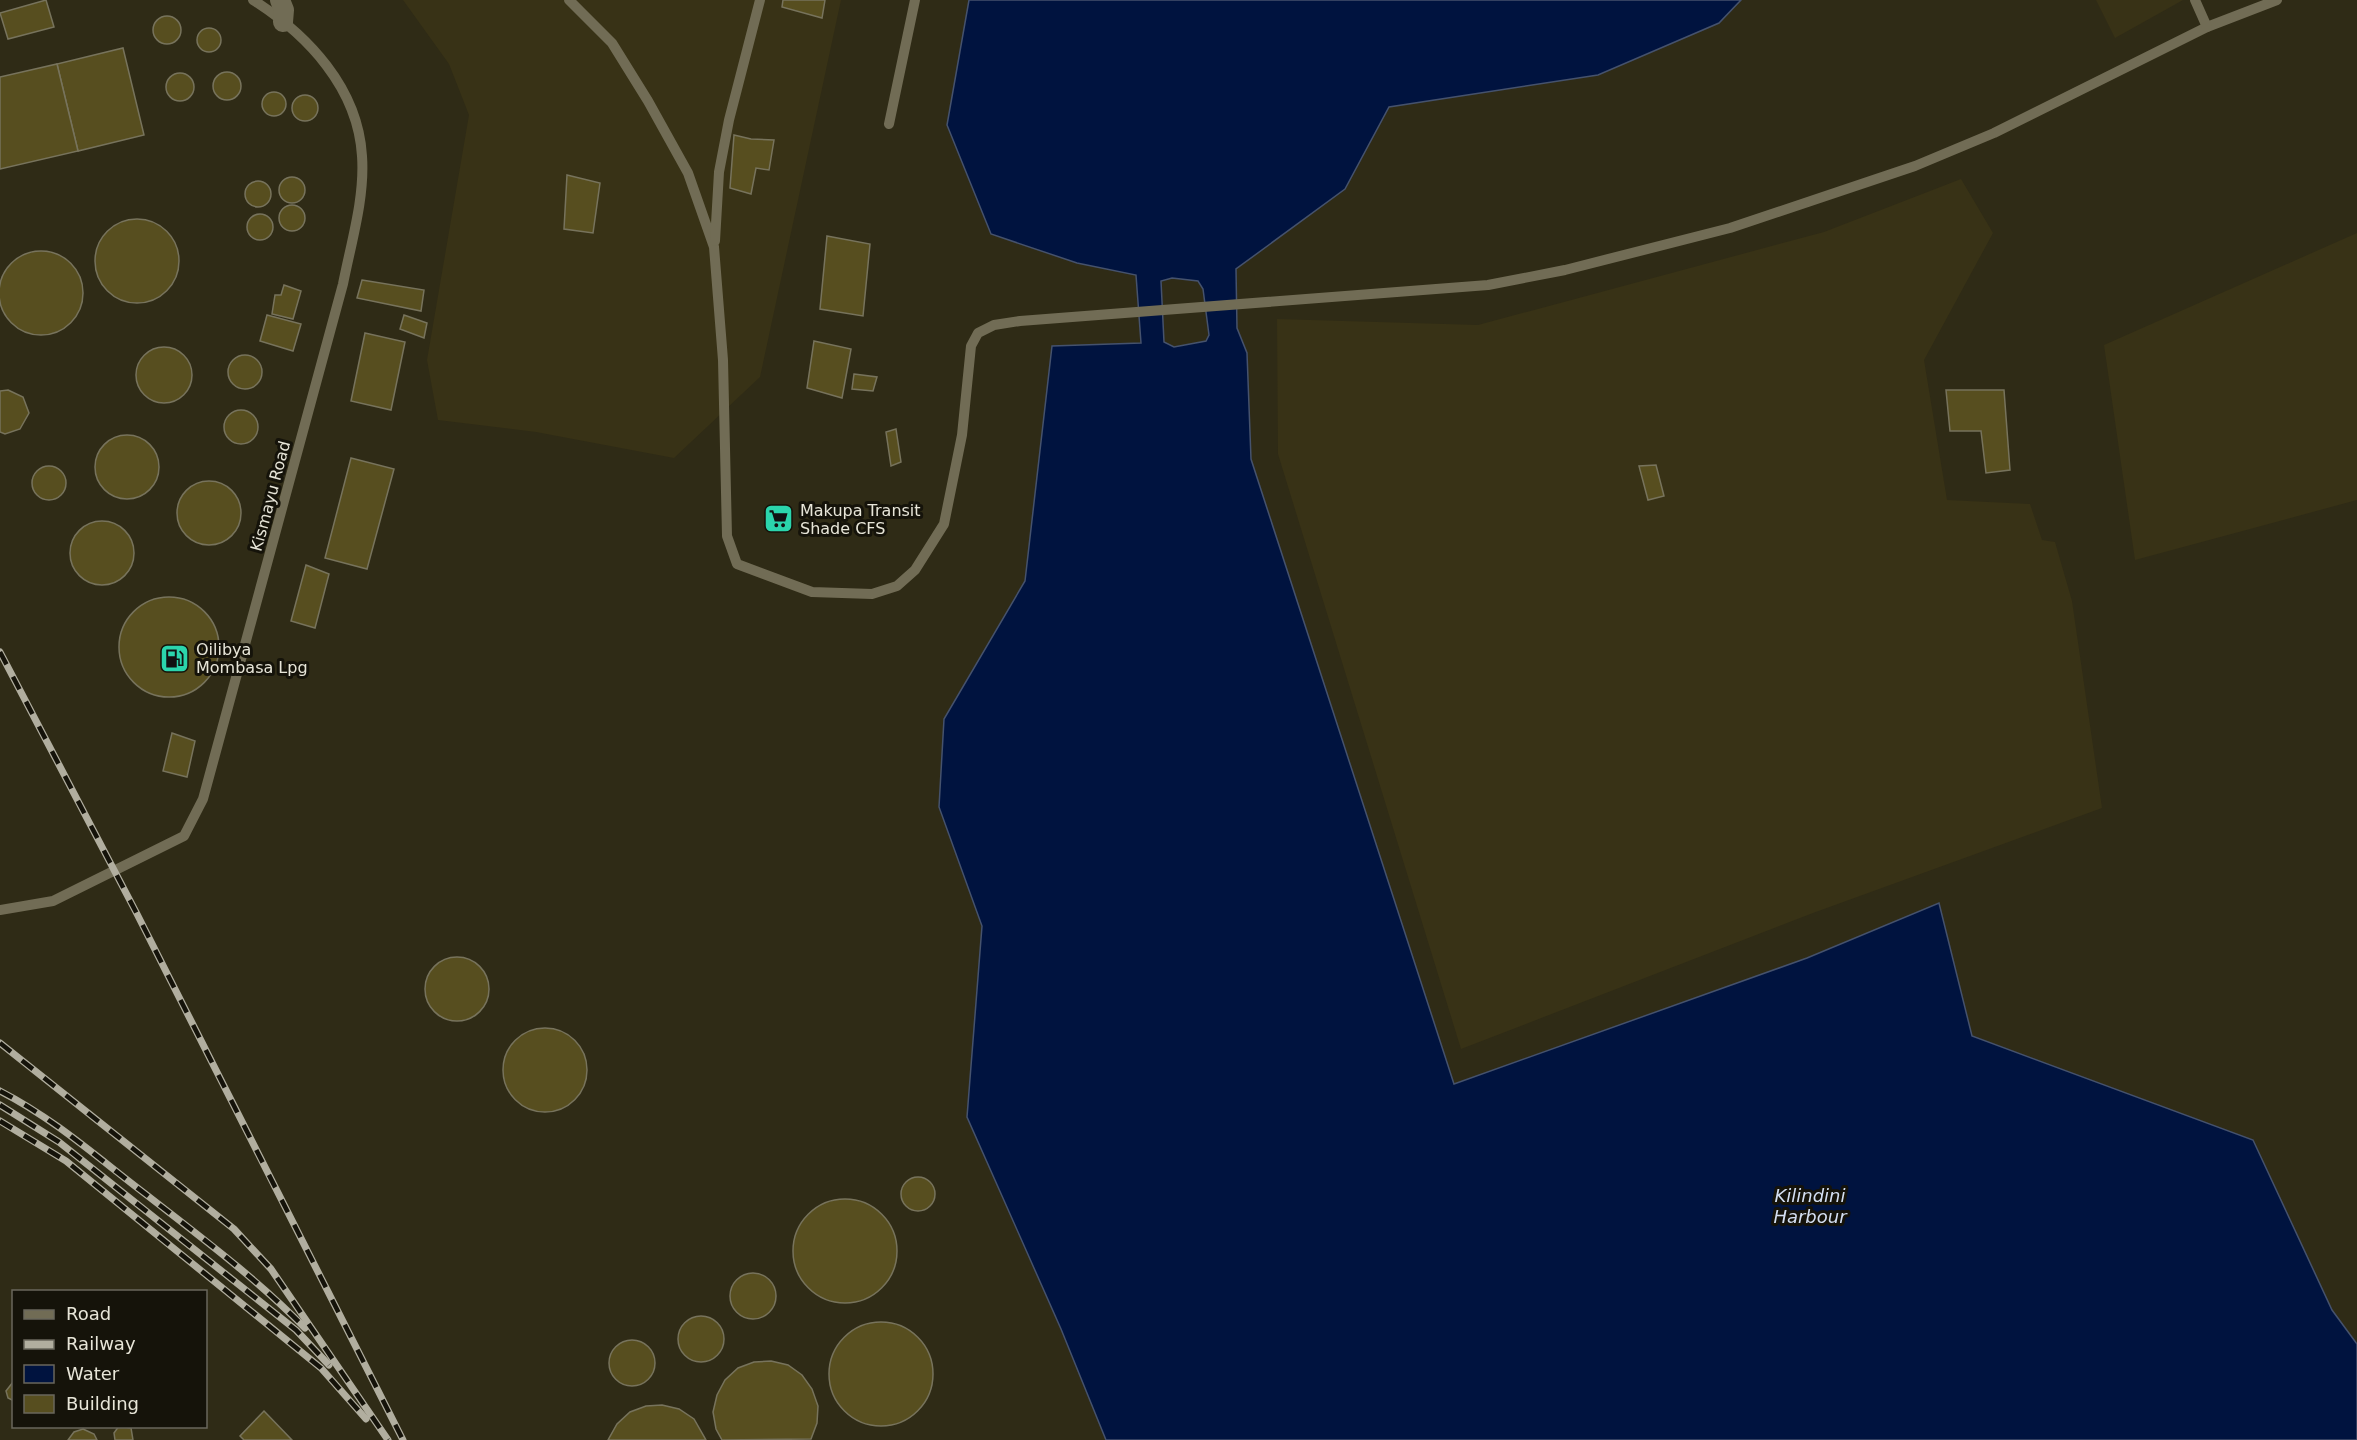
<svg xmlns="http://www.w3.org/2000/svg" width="2357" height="1440" viewBox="0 0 2357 1440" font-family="'DejaVu Sans',sans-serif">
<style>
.built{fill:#383216}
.water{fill:#00133f;stroke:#45526d;stroke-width:1.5;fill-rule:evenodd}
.building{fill:#574e1f;stroke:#77735c;stroke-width:1.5}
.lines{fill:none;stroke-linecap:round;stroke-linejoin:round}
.lane{stroke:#716c55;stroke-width:10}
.street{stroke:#716c55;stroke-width:20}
.rail-casing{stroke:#b1ae9f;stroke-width:7}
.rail{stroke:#15130a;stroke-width:4.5;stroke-dasharray:14;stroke-linecap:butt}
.labels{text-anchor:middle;stroke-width:6;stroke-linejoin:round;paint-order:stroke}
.street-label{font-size:16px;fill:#e7e5d8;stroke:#15130a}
.poi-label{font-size:16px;fill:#e7e5d8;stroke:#15130a;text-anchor:start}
.water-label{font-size:18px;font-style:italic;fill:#d4dff2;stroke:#15130a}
</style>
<rect width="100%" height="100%" fill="#2f2b16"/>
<g class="built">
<path d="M403,0H841L760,377L674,458L536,432L438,420L427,360L469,115L449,64Z"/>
<path d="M2096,0H2183L2115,38Z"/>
<path d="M1961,179L1993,233L1924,360L1947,500L2030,504L2042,540L2055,542L2072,601L2102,808L1813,913L1461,1049L1278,454L1277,319L1478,325L1824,232Z"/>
<path d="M2357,233V500L2135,560L2104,345Z"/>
</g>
<path class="water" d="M969,0H1741L1719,23L1598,75L1389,107L1345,189L1236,269L1237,328L1247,353L1251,459L1454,1084L1807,958L1939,903L1972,1036L2253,1140L2332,1310L2357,1344V1440H1106L1061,1329L967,1117L982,926L939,807L944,719L1025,581L1052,346L1141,343L1136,275L1077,263L991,234L947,125ZM1172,278L1198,281L1203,289L1209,335L1206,341L1174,347L1164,342L1161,281Z"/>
<g class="building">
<path d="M46,0L54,27L8,39L0,13Z"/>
<path d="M783,0H825L822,18L782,7Z"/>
<circle cx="167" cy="30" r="14"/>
<circle cx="209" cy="40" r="12"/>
<path d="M123,48L144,135L78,151L57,64Z"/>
<path d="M57,64L78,151L0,169V77Z"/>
<circle cx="227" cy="86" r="14"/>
<circle cx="180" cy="87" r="14"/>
<circle cx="274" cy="104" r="12"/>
<circle cx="305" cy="108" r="13"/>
<path d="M734,135L751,139L774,140L769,170L756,168L751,194L730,188Z"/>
<path d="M567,175L600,183L593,233L564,229Z"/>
<circle cx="292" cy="190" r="13"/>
<circle cx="258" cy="194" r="13"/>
<circle cx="292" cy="218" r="13"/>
<circle cx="260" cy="227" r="13"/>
<circle cx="137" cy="261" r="42"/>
<path d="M827,236L870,244L863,316L820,309Z"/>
<circle cx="41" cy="293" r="42"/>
<path d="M362,280L424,290L421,311L357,298Z"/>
<path d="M284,285L301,291L293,319L272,314L275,295H281Z"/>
<path d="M267,315L301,324L293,351L260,341Z"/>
<path d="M404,315L427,323L424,338L400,329Z"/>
<path d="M365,333L405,342L391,410L351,401Z"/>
<path d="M814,341L851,349L842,398L807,388Z"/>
<circle cx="164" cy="375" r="28"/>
<circle cx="245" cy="372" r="17"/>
<path d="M854,374L877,377L873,391L852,389Z"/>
<path d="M8,390L23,397L29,413L20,429L5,434L0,432V391Z"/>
<path d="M1946,390H2004L2010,470L1986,473L1981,431H1950Z"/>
<circle cx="241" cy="427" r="17"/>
<path d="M896,429L901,462L891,466L886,432Z"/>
<circle cx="127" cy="467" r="32"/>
<path d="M351,458L394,469L367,569L325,558Z"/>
<path d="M1656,465L1664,496L1648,500L1639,466Z"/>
<circle cx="49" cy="483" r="17"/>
<circle cx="209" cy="513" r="32"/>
<circle cx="102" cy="553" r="32"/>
<path d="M306,565L329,574L315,628L291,621Z"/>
<circle cx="169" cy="647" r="50"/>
<path d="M172,733L195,741L187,777L163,771Z"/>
<circle cx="457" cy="989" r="32"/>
<circle cx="545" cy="1070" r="42"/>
<circle cx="918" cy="1194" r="17"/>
<circle cx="845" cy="1251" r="52"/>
<circle cx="753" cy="1296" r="23"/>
<circle cx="701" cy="1339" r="23"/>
<circle cx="881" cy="1374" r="52"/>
<circle cx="632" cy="1363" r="23"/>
<path d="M771,1361L788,1365L802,1375L812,1389L818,1406L817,1423L811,1439L722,1440L716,1429L713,1412L717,1395L725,1380L738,1368L754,1362Z"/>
<path d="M13,1382L14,1381V1401L8,1398L6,1391Z"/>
<path d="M662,1405L679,1409L694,1419L706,1440H608L617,1424L630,1412L646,1406Z"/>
<path d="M264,1411L292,1440H244L240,1436Z"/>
<path d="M119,1426L131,1428L133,1440H115L114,1433Z"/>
<path d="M83,1429L94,1434L97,1440H68L74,1432Z"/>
</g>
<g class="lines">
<g class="lane">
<path d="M569,0L612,43L648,101L688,173L714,247L723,360L727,536L737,564L812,592L872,594L897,586L915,570L944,524L962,435L971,346L978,333L994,325L1020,321L1488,285L1565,270L1730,228L1915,166L1994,133L2207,27L2277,0"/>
<path d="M2195,0L2207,27"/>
<path d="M889,124L915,0"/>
<path d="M715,241L719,172L729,120L760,0"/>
<path d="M0,910L53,901L184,836L203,799L343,284C351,243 365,198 362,156C358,88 308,35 253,0"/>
</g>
<path class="street" d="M280,0L284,10L283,22"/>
<defs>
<g id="rail">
<path d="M0,652L136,912L403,1440"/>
<path d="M0,1043L234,1229L271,1269L388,1440"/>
<path d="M0,1091C55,1119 99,1159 148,1196C202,1238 257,1279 305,1328"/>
<path d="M0,1105L59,1142L296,1330L329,1365"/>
<path d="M0,1121L66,1161L321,1368L366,1419"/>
</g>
</defs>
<use href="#rail" class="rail-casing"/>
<use href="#rail" class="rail"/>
</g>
<defs>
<symbol id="supermarket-square" viewBox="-11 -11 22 22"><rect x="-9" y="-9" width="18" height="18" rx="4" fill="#2bd5ac" stroke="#15130a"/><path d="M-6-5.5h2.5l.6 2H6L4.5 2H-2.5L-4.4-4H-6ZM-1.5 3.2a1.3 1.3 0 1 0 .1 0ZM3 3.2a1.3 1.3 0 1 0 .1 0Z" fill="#111"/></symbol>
<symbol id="fuel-square" viewBox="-11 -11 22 22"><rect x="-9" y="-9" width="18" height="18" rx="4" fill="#2bd5ac" stroke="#15130a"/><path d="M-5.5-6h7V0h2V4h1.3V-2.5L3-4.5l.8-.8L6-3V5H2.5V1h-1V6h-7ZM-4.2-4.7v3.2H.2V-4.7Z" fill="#111"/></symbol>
</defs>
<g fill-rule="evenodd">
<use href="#supermarket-square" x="762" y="502" width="33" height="33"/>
<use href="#fuel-square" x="158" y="642" width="33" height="33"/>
</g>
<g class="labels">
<g class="street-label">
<text transform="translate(270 496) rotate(-75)" y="6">Kismayu Road</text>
</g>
<g class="poi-label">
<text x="800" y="516">Makupa Transit<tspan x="800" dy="18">Shade CFS</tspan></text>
<text x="196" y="655">Oilibya<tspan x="196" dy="18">Mombasa Lpg</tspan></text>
</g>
<g class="water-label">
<text x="1810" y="1202">Kilindini<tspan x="1810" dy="21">Harbour</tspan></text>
</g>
</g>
<rect x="12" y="1290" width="195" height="138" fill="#15130a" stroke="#69675c" stroke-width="1.5"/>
<rect x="24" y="1310" width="30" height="9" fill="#716c55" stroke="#69675c" stroke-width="1.5"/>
<text x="66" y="1320" font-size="18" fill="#e7e5d8">Road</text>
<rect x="24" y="1340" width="30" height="9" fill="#b1ae9f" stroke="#69675c" stroke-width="1.5"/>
<text x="66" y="1350" font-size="18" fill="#e7e5d8">Railway</text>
<rect x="24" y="1365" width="30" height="18" fill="#00133f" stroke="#69675c" stroke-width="1.5"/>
<text x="66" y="1380" font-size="18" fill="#e7e5d8">Water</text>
<rect x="24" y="1395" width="30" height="18" fill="#574e1f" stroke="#69675c" stroke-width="1.5"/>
<text x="66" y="1410" font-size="18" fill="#e7e5d8">Building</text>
</svg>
